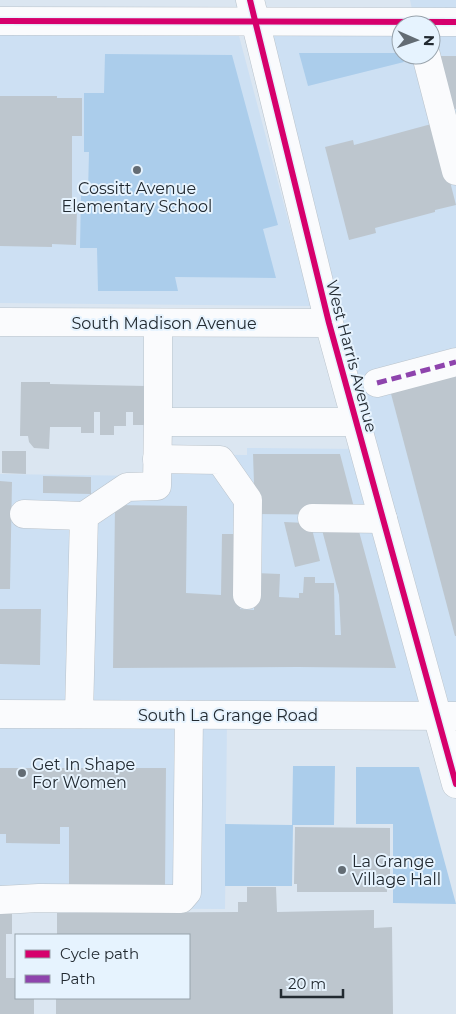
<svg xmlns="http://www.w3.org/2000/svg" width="456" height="1014" viewBox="0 0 456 1014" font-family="Montserrat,sans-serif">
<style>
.built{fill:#cde0f3;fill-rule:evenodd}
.green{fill:#abcdeb}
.building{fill:#bdc6ce}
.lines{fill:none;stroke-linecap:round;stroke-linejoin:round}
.minor-casing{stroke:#bac3cb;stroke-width:29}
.major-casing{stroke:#bac3cb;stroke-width:29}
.minor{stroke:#fafbfd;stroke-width:28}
.major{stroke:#fafbfd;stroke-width:28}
.quiet{stroke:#8e44ad;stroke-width:5;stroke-dasharray:10 5;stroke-linecap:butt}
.cycleway-casing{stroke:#e6f3fe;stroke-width:9}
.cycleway{stroke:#d6006c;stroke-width:6}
.poi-dot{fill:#636c74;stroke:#e6f3fe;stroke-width:2}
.labels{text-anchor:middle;stroke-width:4;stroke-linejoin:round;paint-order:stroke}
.poi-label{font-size:16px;fill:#222a31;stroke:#e6f3fe;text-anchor:start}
.street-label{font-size:16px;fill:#222a31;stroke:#e6f3fe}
</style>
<rect width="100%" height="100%" fill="#dbe6f1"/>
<g class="built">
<path d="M410,0H456V11L412,9Z"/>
<path d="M257,24L456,25V711H441L348,385ZM401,25H431V55H401Z"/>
<path d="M0,35L239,36L311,306L0,303Z"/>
<path d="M247,448L360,449L432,711L0,709V474L147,476V454L247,455Z"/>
<path d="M0,719H227L225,909L0,908Z"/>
</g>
<g class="green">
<path d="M299,53H401L404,62L308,86Z"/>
<path d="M105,54L232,55L278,225L263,229L276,278L175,277L178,291H98L97,248H80L81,194L88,193L89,152H84V93H104Z"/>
<path d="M293,766H335L334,825H293L292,886H225V824L292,825Z"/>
<path d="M356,767H419L456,904L393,903V824H356Z"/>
</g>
<g class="building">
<path d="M434,56H456V109L449,111Z"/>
<path d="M0,96H57V98H82V136H72V208H77L76,245L52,244V247L0,246Z"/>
<path d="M435,123L456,205L435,210V212L375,228L376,233L349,240L325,147L353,140L354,145Z"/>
<path d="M456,373V636H455L390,390Z"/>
<path d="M21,382H50V384L146,386L145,425H133V412H126V426H114V435H100V412H94V433H81V427H50L49,449L34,448L29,442L28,436H20Z"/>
<path d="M2,451H26V474L2,473Z"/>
<path d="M253,454H340L356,515L255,514Z"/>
<path d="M43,476L91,477V494L43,493Z"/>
<path d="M0,481L12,482L10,589H0Z"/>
<path d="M115,505L187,506L186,593L221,595L222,534H242L240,609L254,610L255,573L280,574L279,597L299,598V593H303L304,577H315V583H334L335,635H341L339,595L321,526L357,524L396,668L298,667L113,668Z"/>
<path d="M284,522L306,523L312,529L320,561L295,567Z"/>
<path d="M0,609H41L40,665L0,664Z"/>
<path d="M0,768H166L165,886L69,885V827H60V844L6,843V834H0Z"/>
<path d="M295,827L390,828V884H387V892H297V884H294Z"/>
<path d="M247,887H276L277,912L374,910V928L392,927L393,1014H56V998H189V935H57V913L238,912V902H247Z"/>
<path d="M12,910V934H6V978H16V998H34V1014H0V911Z"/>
</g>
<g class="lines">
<defs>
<g id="minor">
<path d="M250,0L329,323L456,784"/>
<path d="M0,21L456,22"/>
<path d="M426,55L456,171"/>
<path d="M0,322L329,323"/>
<path d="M158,323V422H355"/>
<path d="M377,383L456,362"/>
<path d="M157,459L220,460L248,500L247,595"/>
<path d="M24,514L84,516"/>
<path d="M312,518L383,519"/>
<path d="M79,714L84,516L127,487L157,486L158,422"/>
<path d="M0,900L39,898L181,899L187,892L189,715"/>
</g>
<path id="major" d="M0,714L456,716"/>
</defs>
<use href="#minor" class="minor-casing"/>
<use href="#major" class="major-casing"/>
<use href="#minor" class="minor"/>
<use href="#major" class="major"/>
<path class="quiet" d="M377,383L456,362"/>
<defs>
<g id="cycleway">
<path d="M250,0L329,323L456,784"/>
<path d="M0,21L456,22"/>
</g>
</defs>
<use href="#cycleway" class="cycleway-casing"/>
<use href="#cycleway" class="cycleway"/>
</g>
<g class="poi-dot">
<circle cx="137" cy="170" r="5"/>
<circle cx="22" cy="773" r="5"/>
<circle cx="342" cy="870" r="5"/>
</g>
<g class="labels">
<g class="poi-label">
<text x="137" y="194" text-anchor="middle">Cossitt Avenue<tspan x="137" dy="18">Elementary School</tspan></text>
<text x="32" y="770">Get In Shape<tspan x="32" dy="18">For Women</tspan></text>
<text x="352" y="867">La Grange<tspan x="352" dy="18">Village Hall</tspan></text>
</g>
<g class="street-label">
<text x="164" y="329">South Madison Avenue</text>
<text transform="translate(352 356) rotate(75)" y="6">West Harris Avenue</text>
<text x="228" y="721">South La Grange Road</text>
</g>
</g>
<rect x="15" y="934" width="175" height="65" fill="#e6f3fe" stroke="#98a3ac"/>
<rect x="25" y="950" width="25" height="8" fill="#d6006c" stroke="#98a3ac"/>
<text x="60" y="959" font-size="15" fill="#222a31">Cycle path</text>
<rect x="25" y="975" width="25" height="8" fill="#8e44ad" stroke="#98a3ac"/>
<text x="60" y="984" font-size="15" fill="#222a31">Path</text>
<g transform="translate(416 40) rotate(92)"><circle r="24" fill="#e6f3fe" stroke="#98a3ac"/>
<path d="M0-4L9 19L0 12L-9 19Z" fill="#636c74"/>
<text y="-8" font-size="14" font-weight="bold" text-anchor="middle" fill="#222a31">N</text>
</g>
<path d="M281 989v8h62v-8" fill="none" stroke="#222a31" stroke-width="2.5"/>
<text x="288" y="989" font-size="15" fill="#222a31" stroke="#e6f3fe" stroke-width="4" paint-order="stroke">20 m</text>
</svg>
